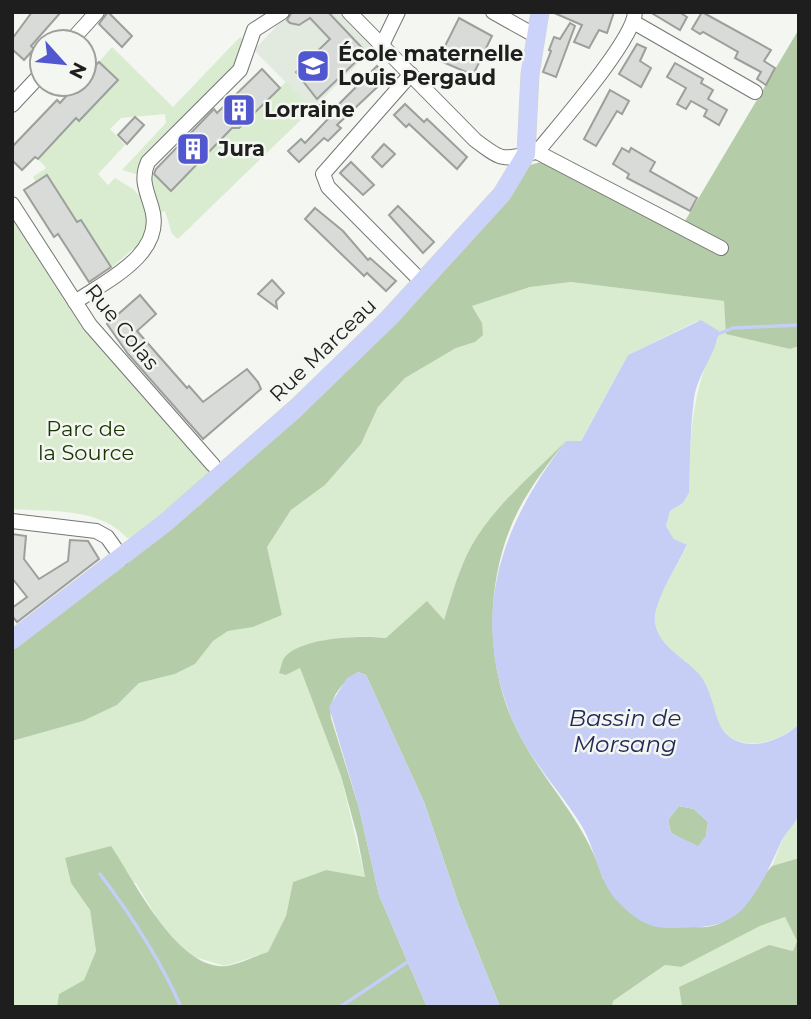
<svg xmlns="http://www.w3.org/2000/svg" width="811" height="1019" viewBox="0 0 811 1019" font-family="Montserrat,sans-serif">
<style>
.built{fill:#e2e9de}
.green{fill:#daecd0}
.forest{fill:#b5cca9}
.water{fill:#c6cef5;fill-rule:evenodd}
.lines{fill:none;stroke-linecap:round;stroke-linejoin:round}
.stream{stroke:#c6cef5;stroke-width:3.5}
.building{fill:#d8dbd7;stroke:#9c9f9b;stroke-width:2}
.minor-casing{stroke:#747773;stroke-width:16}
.major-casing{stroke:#d2d2d2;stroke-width:19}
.minor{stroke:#fff;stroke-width:14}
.major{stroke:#cbd3fa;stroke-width:18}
.labels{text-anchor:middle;stroke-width:5;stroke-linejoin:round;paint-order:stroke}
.poi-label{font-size:21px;font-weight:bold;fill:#1d1e1d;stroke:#f3f6f1;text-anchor:start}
.street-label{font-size:21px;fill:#1d1e1d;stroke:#f3f6f1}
.park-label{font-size:21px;fill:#193602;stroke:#f3f6f1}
.water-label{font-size:23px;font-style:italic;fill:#252959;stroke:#f3f6f1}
</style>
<rect width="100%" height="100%" fill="#f3f6f1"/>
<path class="built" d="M290,12H338L374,48L312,109L254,50Z"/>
<g class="green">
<path d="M240,37L245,42L241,61L136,174L122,170L166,123L165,114L121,118L110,129L125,145L98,174L108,185L115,178L133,189L144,200L151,230L136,250L134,248L111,268L81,220L77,222L46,176L36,182L33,177L46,168L38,159L44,153L42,151L76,118L79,121L118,80L99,62L112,47L173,107Z"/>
<path d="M286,82L312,109L178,239L172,234L165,211L157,213L150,188L151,170L170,190L232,128Z"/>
<path d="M12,218L83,329L216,475L139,536L127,538C99,507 51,512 12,509Z"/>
<path d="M571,282L724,301L727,334L790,349L799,346V724C779,743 737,756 720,725C712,710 711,689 700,675C687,659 660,647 655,624C651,605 678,564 687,546L674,539L666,526L670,511L683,503L689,493C690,439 691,387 718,339L711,328L697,321L628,355L580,442L566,441L511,495L461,568L444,621L405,624L386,638C351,634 314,639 285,657L286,675L300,668L341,776L365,877L326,870L293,882L286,916L268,952L225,966L188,955L161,925L136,883L65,858L71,883L90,910L96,951L84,980L59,994L57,1007H12V741L83,721L117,705L139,683L175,674L195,664L213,641L228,631L253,627L282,615L266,548L291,510L325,485L361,444L378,407L405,378L456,348L475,342L482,323L472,306L530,287Z"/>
<path d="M799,816V858L772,866L784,836Z"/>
<path d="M785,917L797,941L793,951L783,948L679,987L682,1007H612L613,1001L665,965L681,967L760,926Z"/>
</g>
<g class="forest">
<path d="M799,29V346L790,349L726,334L724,301L571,282L530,287L472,306L482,323L483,335L475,342L456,348L405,378L378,407L361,444L325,485L291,510L267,547L282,615L253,627L228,631L213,641L195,664L175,674L139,683L117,705L83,721L12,741V647L200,505L397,322L512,192L530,165L541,162L675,230L682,226Z"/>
<path d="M566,441C548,463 531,486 518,511C485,576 484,663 516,728C543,783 585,819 603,879L695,927C737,931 749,891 772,866L799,858V1007H682L679,987L769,945L793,951L797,941L785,917L760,926L681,967L665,965L613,1001L612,1007H500L459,905L424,802L366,675L358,672C342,682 328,699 331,718L359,808L379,895L427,1007H57L59,994L84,980L96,951L90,910L71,883L65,858L111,846C135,881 177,971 227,966C240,964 255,956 268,952L286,916L293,882L326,870L365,877L357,835L341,776L300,668L286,675L279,673C281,668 282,660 285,657C301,637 362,635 386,638L427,601L444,620C452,595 459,568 472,545C495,505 534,473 566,441Z"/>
<path d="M679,806L694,809L708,822L706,836L698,847L671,833L668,820Z"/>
</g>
<g class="water">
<path d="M701,320L719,331C716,354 697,375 694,399C690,430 690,462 689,493L683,503L670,511L666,526L674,539L687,545C678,564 652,604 655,623C659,647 687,659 700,675C711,689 713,709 720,725C736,756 779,744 799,724C799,747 804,793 799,814C797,822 786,832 782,840C772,862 762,886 746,905C733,921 715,927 696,927C659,929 647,931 619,903C598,882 596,848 580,823C559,790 531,761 515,726C468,619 498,529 566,441H581L628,355ZM679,806L694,809L708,822L706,836L698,846L671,833L668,820Z"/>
<path d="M358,672L366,675L424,802L459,905L500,1007H427L379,895L359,808L329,707L347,678Z"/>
</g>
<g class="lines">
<g class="stream">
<path d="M718,334L733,328L799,325"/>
<path d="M100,874C131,915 160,959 181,1007"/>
<path d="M340,1007L409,961"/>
</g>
</g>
<g class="building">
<path d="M32,12H61L31,46L34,49L24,60L12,49V39Z"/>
<path d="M108,12L132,36L122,47L99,24Z"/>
<path d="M292,12H328L366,52L317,99L296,72L330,39L310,18L299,25L290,23L287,20Z"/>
<path d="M552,12H614L607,33L599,30L589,48L574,42L582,25Z"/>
<path d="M650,12H679L687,17L680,30Z"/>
<path d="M702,12L771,50L764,61L775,68L766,85L757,79L761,72L735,58L738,52L703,32L700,34L692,29Z"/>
<path d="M459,18L492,36L473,75L438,60Z"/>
<path d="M570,23L575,26L556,77L543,72L551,51L549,50L554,37L560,39Z"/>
<path d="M637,44L646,48L640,61L651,68L641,87L619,74Z"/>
<path d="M99,62L118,80L79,121L76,118L38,159L35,157L22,170L12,160V147L57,100L60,103L77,84H84V77Z"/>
<path d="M675,63L703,79L701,83L713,90L708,99L727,110L719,125L704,116L707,110L691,101L686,109L677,104L686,88L667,77Z"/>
<path d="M377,66L388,77L337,125L341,128L328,141L324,138L299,162L288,151L301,139L305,143L328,119L317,107L324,101L333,110Z"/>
<path d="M262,69L280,88L239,128H232L171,191L154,174L156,169L214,109L217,113Z"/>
<path d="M610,90L629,101L622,114L617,111L596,146L584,139Z"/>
<path d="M405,104L424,122L427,119L467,157L457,169L409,124L406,127L394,115Z"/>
<path d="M135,117L144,125L127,144L118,135Z"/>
<path d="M384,144L395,154L382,167L372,157Z"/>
<path d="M622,148L629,152L631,148L655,162L650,171L697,198L690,211L627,178L629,174L613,164Z"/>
<path d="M351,162L374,185L363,195L340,173Z"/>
<path d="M47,175L77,222L81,220L111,267L89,282L58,234L54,237L24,190Z"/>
<path d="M398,206L434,242L423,253L389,215Z"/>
<path d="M315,208L343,231L368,260L370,258L396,281L386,291L367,273L364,276L361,273L305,219Z"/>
<path d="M272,280L284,293L276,301L277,308L258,294Z"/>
<path d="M140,295L156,314L137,331L187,388L189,386L203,402L247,369L258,382L261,389L203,439L128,354L107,324Z"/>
<path d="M12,534L26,536L24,559L39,579L68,561L70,540L88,541L99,559L17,622L12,616V608L27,597L12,578Z"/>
</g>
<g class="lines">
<defs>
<g id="minor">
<path d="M349,12L475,140C505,163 502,159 537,152L721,248"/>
<path d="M493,12L536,36"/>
<path d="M635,23L755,92"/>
<path d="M70,42L97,12"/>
<path d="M382,45L398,12"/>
<path d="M411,74L323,174L328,187L422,282"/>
<path d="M12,105L42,73"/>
<path d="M537,152C558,126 634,40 635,12"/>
<path d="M12,204L90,325L213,465"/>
<path d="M75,302C106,281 165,254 152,209C147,191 140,180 148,162L240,70L254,30L282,12"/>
<path d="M12,521L96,531L107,537L122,558"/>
</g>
<path id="major" d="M12,640L165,523L295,409L389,318L502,194L526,154L530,74L540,12"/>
</defs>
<use href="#minor" class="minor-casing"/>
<use href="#major" class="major-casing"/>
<use href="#minor" class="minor"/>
<use href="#major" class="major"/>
</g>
<defs>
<symbol id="school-square" viewBox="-11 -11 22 22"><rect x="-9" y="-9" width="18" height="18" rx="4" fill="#5157ce" stroke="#f3f6f1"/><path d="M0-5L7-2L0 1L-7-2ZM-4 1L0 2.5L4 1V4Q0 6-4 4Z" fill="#fff"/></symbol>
<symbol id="building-square" viewBox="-11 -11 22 22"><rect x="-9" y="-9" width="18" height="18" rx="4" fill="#5157ce" stroke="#f3f6f1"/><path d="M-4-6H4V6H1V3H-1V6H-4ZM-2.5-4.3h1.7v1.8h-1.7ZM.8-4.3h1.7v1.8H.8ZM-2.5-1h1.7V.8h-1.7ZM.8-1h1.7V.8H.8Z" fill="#fff"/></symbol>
</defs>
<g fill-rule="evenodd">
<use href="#school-square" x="294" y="47" width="38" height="38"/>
<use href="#building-square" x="220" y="91" width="38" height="38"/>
<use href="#building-square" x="174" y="130" width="38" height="38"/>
</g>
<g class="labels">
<g class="poi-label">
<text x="338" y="61">École maternelle<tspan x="338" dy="24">Louis Pergaud</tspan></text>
<text x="264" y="117">Lorraine</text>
<text x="218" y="156">Jura</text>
</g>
<g class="street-label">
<text transform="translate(122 327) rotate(51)" y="7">Rue Colas</text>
<text transform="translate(323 350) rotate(-44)" y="7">Rue Marceau</text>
</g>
<g class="park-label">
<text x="86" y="436">Parc de<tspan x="86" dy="24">la Source</tspan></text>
</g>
<g class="water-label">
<text x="625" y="726">Bassin de<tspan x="625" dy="26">Morsang</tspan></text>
</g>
</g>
<rect width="811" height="1019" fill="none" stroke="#1d1e1d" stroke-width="28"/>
<g transform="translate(63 63) rotate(117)"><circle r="33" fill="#f3f6f1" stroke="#9da09c" stroke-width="2"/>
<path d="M0-5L12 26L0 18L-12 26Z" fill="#5157ce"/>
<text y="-10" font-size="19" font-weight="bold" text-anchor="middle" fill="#1d1e1d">N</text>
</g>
</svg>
